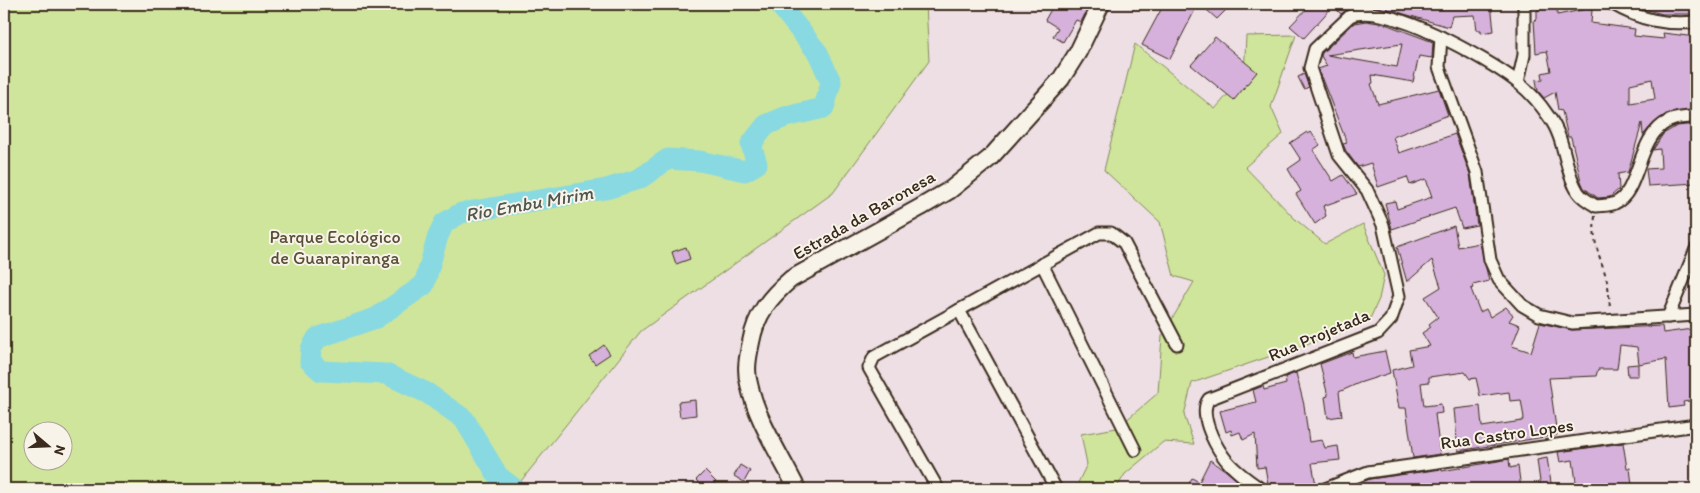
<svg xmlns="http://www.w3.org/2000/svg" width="1700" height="493" viewBox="0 0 1700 493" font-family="Itim,sans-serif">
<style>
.green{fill:#cfe59b;stroke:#85885c;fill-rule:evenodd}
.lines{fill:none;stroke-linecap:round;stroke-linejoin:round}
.river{stroke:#89d9e2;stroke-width:21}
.building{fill:#d6b1db;stroke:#3b2a1e;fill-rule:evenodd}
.minor-casing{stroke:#3b2a1e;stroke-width:15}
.secondary-casing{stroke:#3b2a1e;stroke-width:20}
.path{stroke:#3b2a1e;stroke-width:2;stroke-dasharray:4 4;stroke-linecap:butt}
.minor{stroke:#f7f3e8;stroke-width:11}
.secondary{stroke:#f7f3e8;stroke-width:16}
.labels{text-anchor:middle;stroke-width:4;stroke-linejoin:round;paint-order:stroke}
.street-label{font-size:18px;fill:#3b2a1e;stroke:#f7f3e8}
.park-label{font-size:18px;fill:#594f37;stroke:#f7f3e8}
.water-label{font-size:19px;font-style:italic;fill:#4e564f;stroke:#f7f3e8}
</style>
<rect width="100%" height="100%" fill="#eddfe4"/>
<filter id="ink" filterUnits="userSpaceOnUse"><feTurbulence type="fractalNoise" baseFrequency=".02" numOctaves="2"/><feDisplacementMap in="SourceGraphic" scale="10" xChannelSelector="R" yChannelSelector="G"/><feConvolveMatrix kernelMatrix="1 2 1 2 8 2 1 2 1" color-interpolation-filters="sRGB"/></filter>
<g filter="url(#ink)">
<g class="green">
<path d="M4,4H926L929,61L833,193L641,331L521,481L522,489H4ZM32,430H62V460H32Z"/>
<path d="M1296,35L1271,107L1283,134L1245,167L1294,218L1325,244L1363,224L1384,275L1379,299L1368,323L1192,383L1184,415L1194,444L1163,442L1125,474L1116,489H1075L1087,464L1081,434L1117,428L1158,393L1162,336L1194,282L1174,276L1160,222L1104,170L1135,44L1215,109L1244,76L1246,36Z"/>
</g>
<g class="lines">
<path class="river" d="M515,489L498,476L464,419L427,393L386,374L321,371L310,361L311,349L317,338L376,318L424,285L438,236L444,223L461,213L606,189L639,179L668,159L700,161L745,171L757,164L751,144L766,125L785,117L824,108L831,82L818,53L779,4"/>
</g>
<g class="building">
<path d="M1054,4H1090L1081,22L1076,20L1063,42L1053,36L1058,28L1045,20Z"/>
<path d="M1164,4H1198L1170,59L1142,45Z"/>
<path d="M1200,4H1232L1217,19Z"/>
<path d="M1311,4H1491L1494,31L1481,33V30H1477L1475,15L1452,16L1449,27L1387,9L1364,6L1348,9L1341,14L1333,6L1304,38L1290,26Z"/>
<path d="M1541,4H1558L1557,15L1587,9L1592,10L1591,23L1635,29L1634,36L1664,39L1663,33L1696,37V110L1666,114L1653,124L1643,135L1642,123L1628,172L1618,174L1619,189L1610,197L1598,198L1584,188L1581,181L1571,137H1568L1562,111L1558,110L1555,92L1544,98L1538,91L1536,80L1543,79L1542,73L1551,71L1547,51L1536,53L1534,20L1537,19V10H1541ZM1652,79L1655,99L1630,103V84Z"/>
<path d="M1639,4H1696V14H1662L1638,7Z"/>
<path d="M1366,21L1385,24L1433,42L1432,58L1419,56L1413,82L1372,75L1373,83L1371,84L1378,104L1439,89L1448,115L1393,137L1399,153L1455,134L1470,174L1477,225L1462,228L1455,208L1392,229L1385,203L1395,201L1397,209L1432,197L1426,179L1410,185L1407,177L1378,187L1371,163L1358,167L1346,151L1343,144L1347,143L1318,69L1327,66L1321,56L1322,53L1354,23ZM1402,44L1397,67L1327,55L1387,46Z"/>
<path d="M1215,37L1257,72L1234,100L1191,65Z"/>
<path d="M1304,74L1309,87L1304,89L1298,77Z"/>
<path d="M1696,124V130H1694L1696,183L1648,186L1646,169L1661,168L1660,149L1653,150L1663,134L1677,126Z"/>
<path d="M1307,132L1308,134L1311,132L1320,145L1313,150L1333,181L1343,175L1357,194L1323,206L1326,216L1315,224L1296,194L1301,191L1288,169L1301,160L1290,143Z"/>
<path d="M1454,226L1458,247L1480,243L1489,281L1473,285L1474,288L1471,289L1480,312L1486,309L1490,317L1506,307L1513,315L1509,321L1520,325L1512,346L1531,352L1540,323L1572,330L1662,326L1663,333L1692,329L1693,344H1696V400L1683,402L1684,406L1669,408L1666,359L1639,364L1637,347L1620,345L1617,369H1598L1596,376L1549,378L1557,435L1458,451L1454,409L1480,406L1482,427L1522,421L1524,418L1521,400L1510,401L1509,392L1480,396L1476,378L1470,379L1465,372L1429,377V382L1421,383L1424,406L1441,404L1442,413L1435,414L1440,454L1413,458L1406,408H1399L1392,370L1412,365L1409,350L1430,346L1422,333L1431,327L1429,324L1438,317L1425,297L1441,287L1432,260L1407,282L1397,247Z"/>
<path d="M686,247L690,259L676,264L672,252Z"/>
<path d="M604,345L610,354L595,364L589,356Z"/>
<path d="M1385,351L1390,373L1359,383L1339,392L1342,416L1328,418L1325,397L1328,396L1320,364L1352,352L1353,357Z"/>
<path d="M1638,364V376H1628L1627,365Z"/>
<path d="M1296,373L1304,405L1309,442L1322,440L1325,448L1338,446L1340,460L1312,463L1316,485L1294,489L1268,484L1265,467L1257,468L1255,434L1243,440L1240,432L1232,435L1231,430L1226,432L1220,411L1256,402L1253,390L1263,386L1264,390L1286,384L1285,377Z"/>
<path d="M695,400L696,415L680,417L678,402Z"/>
<path d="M1623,443L1627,468H1630L1632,485L1607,489H1577L1573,460L1560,462L1558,452Z"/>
<path d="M1547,458L1552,489H1541L1537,460Z"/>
<path d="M1509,459L1510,468L1518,466L1521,489H1465L1464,486L1441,489H1345L1370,479L1442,469V471Z"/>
<path d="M1210,460L1225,470L1248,489H1186L1192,478L1199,482Z"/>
<path d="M740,465L750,471L744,482L734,476Z"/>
<path d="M705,471L716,482L709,489H705L696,480Z"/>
</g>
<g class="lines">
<defs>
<g id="minor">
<path d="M1613,4C1640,20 1665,25 1696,22"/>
<path d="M1441,37L1439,67L1477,172L1490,260L1499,280L1522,305L1539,315L1572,323L1696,315"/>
<path d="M1518,82L1524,55V4"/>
<path d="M1042,264L1135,450"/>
<path d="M959,310L1056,489"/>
<path d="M1668,317L1696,249"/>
<path d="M938,489L869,368L874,357L1099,233H1111L1124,243L1177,344"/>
<path d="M1261,489C1249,481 1232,469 1223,456C1214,443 1198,413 1209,399L1378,333L1391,319L1399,296L1383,225L1367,190L1339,155L1310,68L1315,49L1350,16C1384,0 1487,59 1516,81C1528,90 1541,105 1549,117C1566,140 1564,170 1578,192C1582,198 1589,202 1596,206C1602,205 1609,206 1615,203C1641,192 1636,136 1669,121C1677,117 1688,117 1696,117"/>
<path d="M1325,489L1368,472L1696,425"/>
</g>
<path id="secondary" d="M797,489C781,456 757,421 749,384C745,370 748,356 751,342C756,314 770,297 791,279L921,207L950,190L990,158L1061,79L1078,52L1101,4"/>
</defs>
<use href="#minor" class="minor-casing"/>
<use href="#secondary" class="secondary-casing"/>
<path class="path" d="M1595,216C1592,244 1599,252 1606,277C1609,287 1609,298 1610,308"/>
<use href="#minor" class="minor"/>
<use href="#secondary" class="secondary"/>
</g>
</g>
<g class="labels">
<g class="street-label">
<text transform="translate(864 215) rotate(-30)" y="6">Estrada da Baronesa</text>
<text transform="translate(1319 335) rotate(-23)" y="6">Rua Projetada</text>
<text transform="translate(1507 434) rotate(-8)" y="6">Rua Castro Lopes</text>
</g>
<g class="park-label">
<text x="335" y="243">Parque Ecológico<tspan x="335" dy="21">de Guarapiranga</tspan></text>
</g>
<g class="water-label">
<text transform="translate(529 203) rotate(-10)" y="7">Rio Embu Mirim</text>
</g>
</g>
<rect width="1700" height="493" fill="none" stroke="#f7f3e8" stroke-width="20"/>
<rect x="10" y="10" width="1680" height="473" fill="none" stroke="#3b2a1e" stroke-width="2" filter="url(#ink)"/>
<g transform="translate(48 446) rotate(109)"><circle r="24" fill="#f7f3e8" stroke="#aca397"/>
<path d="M0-4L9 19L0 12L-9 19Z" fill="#3b2a1e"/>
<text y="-8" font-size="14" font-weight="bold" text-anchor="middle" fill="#3b2a1e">N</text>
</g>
</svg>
